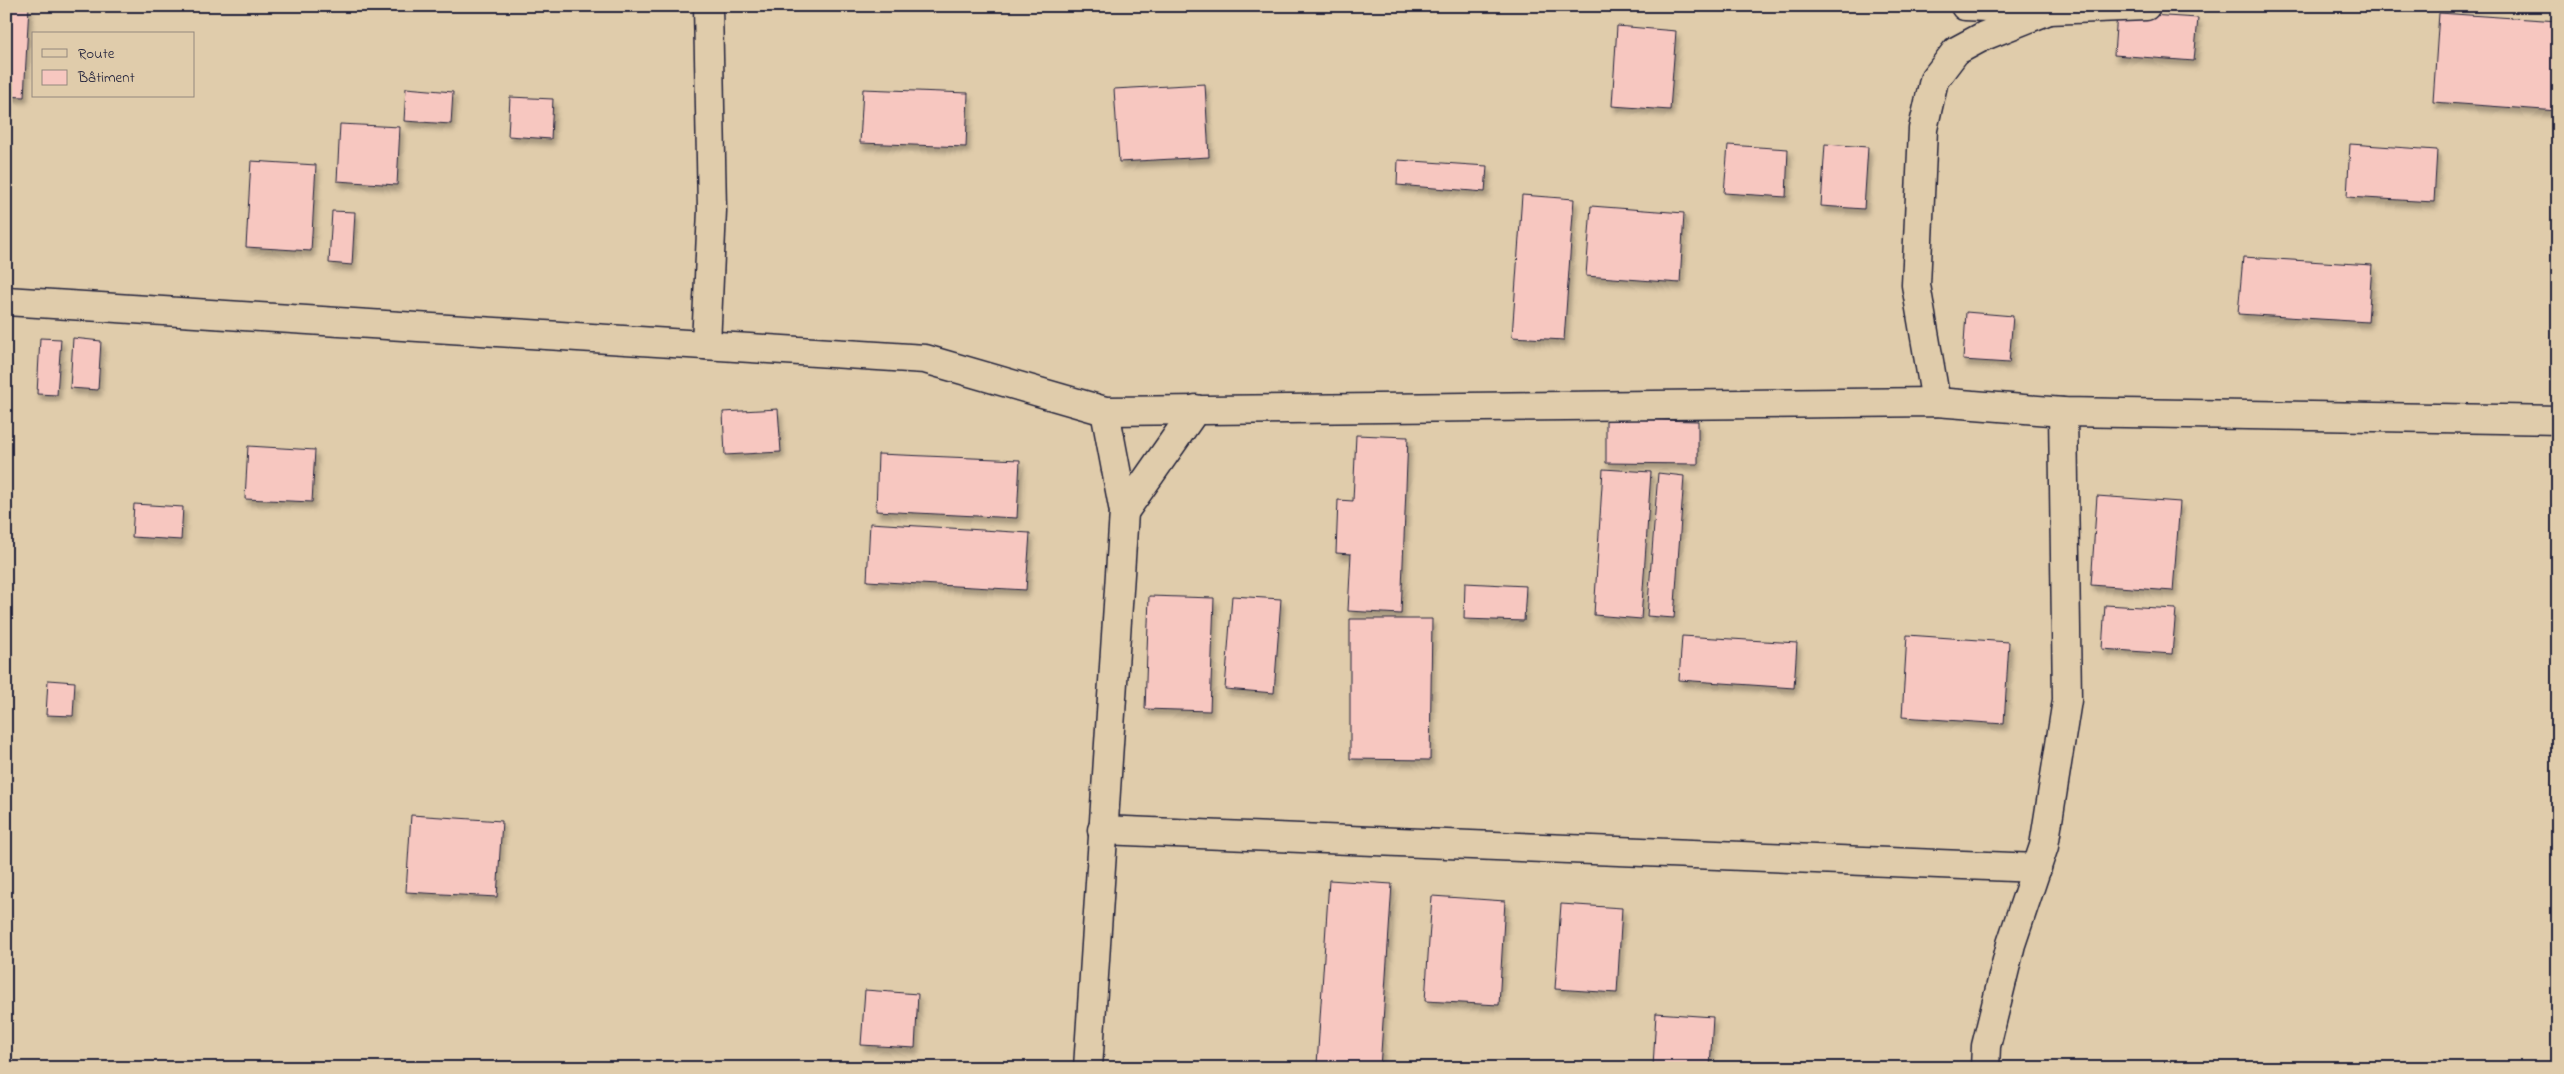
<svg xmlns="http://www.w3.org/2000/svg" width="2564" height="1074" viewBox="0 0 2564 1074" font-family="'Indie Flower',sans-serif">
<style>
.building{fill:#f7c7c0;stroke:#22223b;filter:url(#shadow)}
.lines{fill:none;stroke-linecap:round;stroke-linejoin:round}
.street-casing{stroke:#22223b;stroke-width:31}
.street{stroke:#e0ccab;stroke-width:28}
</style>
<defs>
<filter id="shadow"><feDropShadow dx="3" dy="5.5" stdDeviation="2.5" flood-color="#0004"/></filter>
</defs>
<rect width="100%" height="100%" fill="#e0ccab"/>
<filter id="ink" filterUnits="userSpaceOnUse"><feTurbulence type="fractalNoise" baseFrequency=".02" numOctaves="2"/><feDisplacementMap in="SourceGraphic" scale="10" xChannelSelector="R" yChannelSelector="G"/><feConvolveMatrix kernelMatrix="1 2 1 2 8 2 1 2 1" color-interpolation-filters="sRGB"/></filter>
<g filter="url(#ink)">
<g class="building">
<path d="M6,6H29L24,97L6,96Z"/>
<path d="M2117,13L2198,18L2194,61L2114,55Z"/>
<path d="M2439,13L2558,21V111L2433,102Z"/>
<path d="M1617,26L1676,31L1670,110L1612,106Z"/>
<path d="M1205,84L1209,157L1119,162L1114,89Z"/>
<path d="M406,88L453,92L451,124L404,121Z"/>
<path d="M863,89L968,93L966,147L860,143Z"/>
<path d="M510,97L553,99L551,139L508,136Z"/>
<path d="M340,124L400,127L397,185L337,181Z"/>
<path d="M1825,144L1868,147L1864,209L1821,206Z"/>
<path d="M2350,144L2437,150L2434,202L2347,197Z"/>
<path d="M1728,145L1788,149L1786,197L1724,193Z"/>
<path d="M1398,160L1487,166L1485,192L1397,185Z"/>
<path d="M251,161L316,165L311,251L246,247Z"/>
<path d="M1522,195L1574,199L1564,340L1512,337Z"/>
<path d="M1591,206L1684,213L1680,283L1586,276Z"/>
<path d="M332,211L355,212L352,265L329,263Z"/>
<path d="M2243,257L2372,265L2368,322L2238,314Z"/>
<path d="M1966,312L2013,316L2009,363L1963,360Z"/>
<path d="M40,338L61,339L57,395L37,394Z"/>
<path d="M73,338L101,341L98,390L70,388Z"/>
<path d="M778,409L781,452L725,455L723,412Z"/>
<path d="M1606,419L1698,421V464L1606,463Z"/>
<path d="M1356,435L1408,437L1401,614L1348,611L1351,554L1336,553L1338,500L1353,501Z"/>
<path d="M248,446L315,450L312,502L245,499Z"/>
<path d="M878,454L1020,460L1017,518L876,511Z"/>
<path d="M1603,469L1651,472L1641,619L1594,615Z"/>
<path d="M1658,473L1684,476L1674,618L1647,616Z"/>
<path d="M2097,496L2180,502L2173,591L2091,585Z"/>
<path d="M134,504L183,507L181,540L132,537Z"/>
<path d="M870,523L1030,533L1026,590L867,581Z"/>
<path d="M1465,583L1526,586L1524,621L1464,619Z"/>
<path d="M1149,596L1214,598L1210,711L1145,709Z"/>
<path d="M1232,596L1281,599L1274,693L1225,689Z"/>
<path d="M2105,605L2176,609L2172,654L2102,649Z"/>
<path d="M1350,619H1432L1430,760L1350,759Z"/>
<path d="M1907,635L2009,642L2004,724L1902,717Z"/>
<path d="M1682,636L1797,643L1794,688L1679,680Z"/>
<path d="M48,680L75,682L73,716L46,715Z"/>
<path d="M411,815L502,821L497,897L406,892Z"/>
<path d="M1329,880L1392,884L1380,1068L1317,1065Z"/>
<path d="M1432,896L1505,901L1499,1005L1425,1001Z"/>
<path d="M1561,904L1622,908L1617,993L1555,989Z"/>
<path d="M865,990L918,994L915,1048L861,1045Z"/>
<path d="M1656,1013L1713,1017L1710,1068H1653Z"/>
</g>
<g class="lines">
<defs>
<g id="street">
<path d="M1965,6L2049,10L2146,6"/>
<path d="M6,301L925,359L1105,411L1936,402L2063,412L2558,420"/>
<path d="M706,345L712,210L708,6"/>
<path d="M1936,402L1916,285L1923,129L1934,80L1956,51L1984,36L2049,10V6"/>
<path d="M1124,512L1196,409"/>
<path d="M1102,830L2037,868"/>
<path d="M1088,1068L1124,512L1105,411"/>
<path d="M1985,1068L1986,1046L2011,944L2044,846L2067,700L2063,412"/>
</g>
</defs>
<use href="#street" class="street-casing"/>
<use href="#street" class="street"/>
</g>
</g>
<rect width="2564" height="1074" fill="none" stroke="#e0ccab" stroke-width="25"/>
<rect x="12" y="12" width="2539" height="1049" fill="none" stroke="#22223b" stroke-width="2" filter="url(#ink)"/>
<rect x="32" y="32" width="162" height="65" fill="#e0ccab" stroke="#94887e"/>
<rect x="42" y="49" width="25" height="8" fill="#e0ccab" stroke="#94887e"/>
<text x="78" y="58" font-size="15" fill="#22223b">Route</text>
<rect x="42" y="70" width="25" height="15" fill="#f7c7c0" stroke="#94887e"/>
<text x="78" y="82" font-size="15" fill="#22223b">Bâtiment</text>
</svg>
